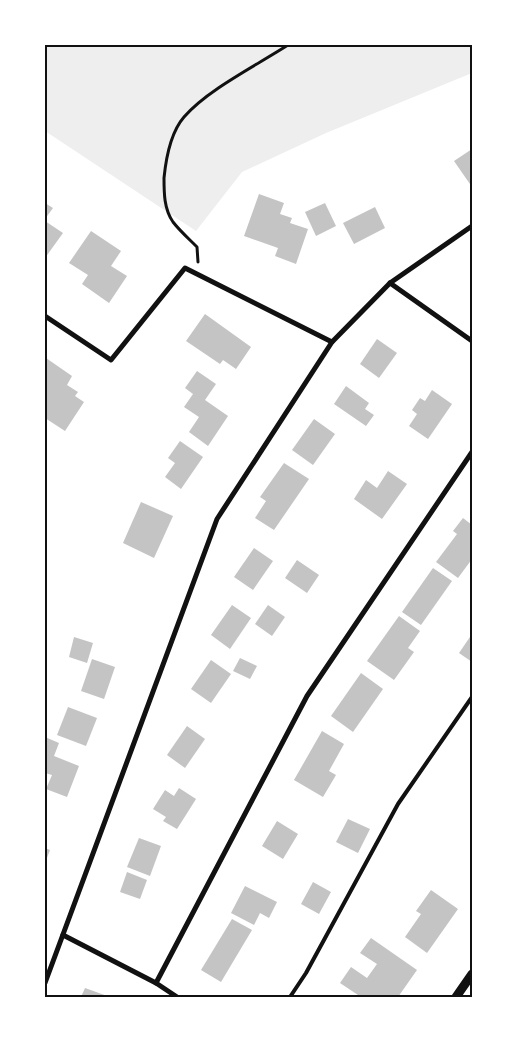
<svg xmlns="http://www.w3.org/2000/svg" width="517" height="1042" viewBox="0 0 517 1042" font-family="'Roboto Serif',serif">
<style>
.green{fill:#eee}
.building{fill:#c4c4c4}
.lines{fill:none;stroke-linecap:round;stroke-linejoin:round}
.path{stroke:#111;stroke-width:3}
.service{stroke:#111;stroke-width:4}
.minor{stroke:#111;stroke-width:5}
.tertiary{stroke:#111;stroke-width:9}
.neatline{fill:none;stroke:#111;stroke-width:2}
</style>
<rect width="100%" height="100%" fill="#fff"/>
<path class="green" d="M45,45H472V73L326,133L242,172L196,231L45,131Z"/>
<g class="building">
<path d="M472,149V187L454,161Z"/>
<path d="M259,194L284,203L280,214L292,218L290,223L308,229L296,264L275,256L278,248L244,236Z"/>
<path d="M45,203L53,208L45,219Z"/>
<path d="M325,203L336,226L316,236L305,212Z"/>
<path d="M375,207L385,228L354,244L343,223Z"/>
<path d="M45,221L63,233L45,258Z"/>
<path d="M91,231L121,251L111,266L127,276L109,303L82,284L88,275L69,263Z"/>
<path d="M205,314L251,347L236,369L223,360L220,364L186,341Z"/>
<path d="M377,339L397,353L379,378L360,364Z"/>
<path d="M46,358L72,376L67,385L78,392L75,396L84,402L65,431L45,418Z"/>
<path d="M197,371L216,384L205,400L228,416L208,446L189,432L199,417L184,407L193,394L185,388Z"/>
<path d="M346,386L369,403L365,409L374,415L366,426L334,404Z"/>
<path d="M432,390L452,404L428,439L409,426L417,414L412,410L420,398L425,401Z"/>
<path d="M314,419L335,434L313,465L292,450Z"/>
<path d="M180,441L203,457L181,489L165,477L175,463L168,458Z"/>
<path d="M284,463L309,479L274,530L255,518L266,501L260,497Z"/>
<path d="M388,471L407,484L382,519L354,499L366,480L377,488Z"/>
<path d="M141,502L173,516L154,558L123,543Z"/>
<path d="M463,518L472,525V559L458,578L436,562L457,534L453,531Z"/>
<path d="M254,548L273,561L253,590L234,577Z"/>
<path d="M297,560L319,575L307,593L285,578Z"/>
<path d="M433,568L452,581L421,625L402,612Z"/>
<path d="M232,605L251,618L230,649L211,635Z"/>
<path d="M268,605L285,617L272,636L255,624Z"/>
<path d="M399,616L420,631L408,648L414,652L394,680L367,661Z"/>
<path d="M472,634V662L459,653Z"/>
<path d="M74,637L93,643L87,663L69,657Z"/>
<path d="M240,658L257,666L250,679L233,671Z"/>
<path d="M92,659L115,667L104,699L81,691Z"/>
<path d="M211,660L231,674L211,703L191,689Z"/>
<path d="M361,673L383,689L353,732L331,716Z"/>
<path d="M68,707L97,718L86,746L57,735Z"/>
<path d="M187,726L205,739L185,768L167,755Z"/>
<path d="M322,731L344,744L329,771L336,775L323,797L294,780Z"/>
<path d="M45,737L59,743L54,756L79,766L67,797L46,789L52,775L45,773Z"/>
<path d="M179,788L196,799L177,829L163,821L166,817L153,809L165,790L174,796Z"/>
<path d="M348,819L370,829L358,853L336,842Z"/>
<path d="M277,821L298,834L283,859L262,846Z"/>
<path d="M139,838L161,846L150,876L127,867Z"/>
<path d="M45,848L50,850L45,863Z"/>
<path d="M127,872L147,880L140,899L120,892Z"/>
<path d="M313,882L331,892L319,914L301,904Z"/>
<path d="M245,886L277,902L269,918L260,913L254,925L231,913Z"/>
<path d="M431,890L458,909L427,953L405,937L421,914L416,911Z"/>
<path d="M232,919L252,930L221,982L201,970Z"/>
<path d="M371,938L417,970L398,997H361L340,983L351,967L367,978L377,964L360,953Z"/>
<path d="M85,988L110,997H81Z"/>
</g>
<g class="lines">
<path class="path" d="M198,262L197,247C189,239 180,231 173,222C164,209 164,193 164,178C166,158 171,132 184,117C207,90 257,65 288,45"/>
<path class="service" d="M290,997L306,973L398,804L472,697"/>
<g class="minor">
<path d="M390,283L472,341"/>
<path d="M45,316L111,360L185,268L332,342"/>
<path d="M63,935L156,983L177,997"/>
<path d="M45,983L217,519L332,342L390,283L472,226"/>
<path d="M156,983L307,696L472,452"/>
</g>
<path class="tertiary" d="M456,997L472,974"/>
</g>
<rect width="517" height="1042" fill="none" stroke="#ffffff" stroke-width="92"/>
<rect x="46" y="46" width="425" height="950" class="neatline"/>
</svg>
